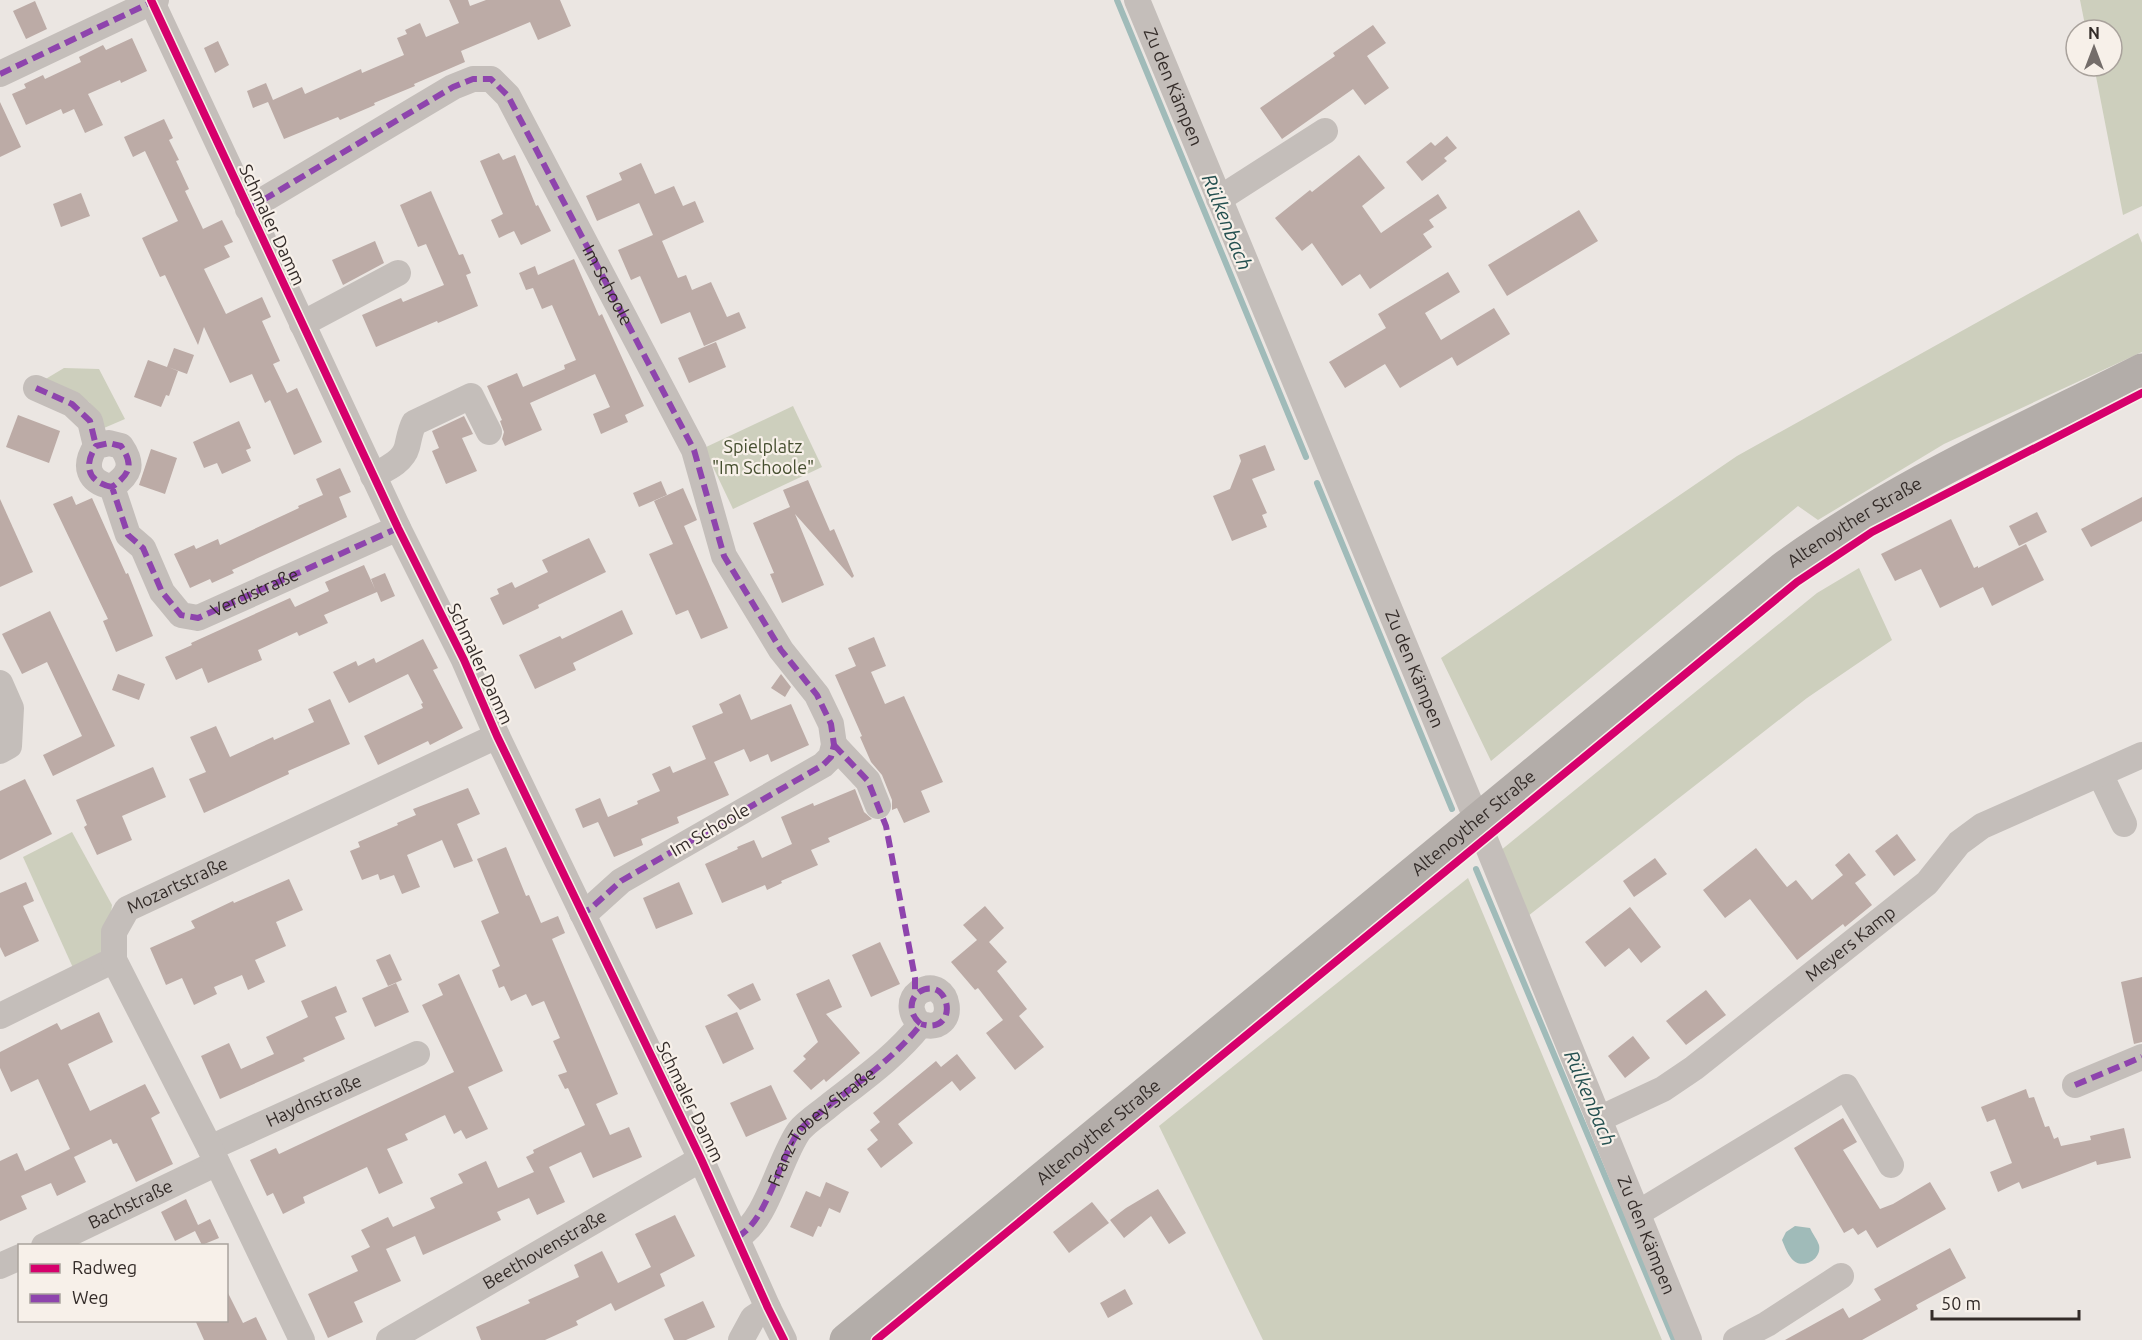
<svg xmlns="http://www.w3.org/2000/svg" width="2142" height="1340" viewBox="0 0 2142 1340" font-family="Ubuntu,sans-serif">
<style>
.green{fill:#cdcfbd}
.water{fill:#a0bbb9}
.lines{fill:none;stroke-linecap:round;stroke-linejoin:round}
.stream{stroke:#a0bbb9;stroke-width:6}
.building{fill:#bcaba6}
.minor{stroke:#c4beba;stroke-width:26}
.major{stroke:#b3ada9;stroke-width:33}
.quiet{stroke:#8e44ad;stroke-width:6;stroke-dasharray:12 6;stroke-linecap:butt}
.cycleway-casing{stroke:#f7f0e9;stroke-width:11}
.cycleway{stroke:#d6006c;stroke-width:8}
.labels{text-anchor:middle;stroke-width:4.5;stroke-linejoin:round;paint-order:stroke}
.street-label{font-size:18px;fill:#342c29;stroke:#f7f0e9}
.park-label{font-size:18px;fill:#464f30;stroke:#f7f0e9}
.water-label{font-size:20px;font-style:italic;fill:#245050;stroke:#f7f0e9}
</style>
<rect width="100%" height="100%" fill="#ebe6e2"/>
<g class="green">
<path d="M2080,0H2142V206L2123,215L2094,66H2112V30H2086Z"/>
<path d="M2138,233L2142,243V352L1944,444L1818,520L1798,506L1491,761L1441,658L1737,456Z"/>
<path d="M64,368L99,369L125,419L104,428L89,402L45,386L44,380Z"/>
<path d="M793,406L822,467L733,509L704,448Z"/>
<path d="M1859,568L1892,640L1807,698L1528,916L1500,851L1817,593Z"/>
<path d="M72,832L112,905L109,931L102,950L95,961L74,970L23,857Z"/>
<path d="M1468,878L1662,1340H1263L1159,1126Z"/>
</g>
<path class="water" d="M1795,1226L1810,1228C1812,1233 1817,1239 1819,1245C1822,1259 1804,1269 1794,1261C1788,1256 1785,1247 1782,1240L1786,1232Z"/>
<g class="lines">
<g class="stream">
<path d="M1117,0L1306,457"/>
<path d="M1317,483L1452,809"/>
<path d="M1476,869L1674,1340"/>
</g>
</g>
<g class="building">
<path d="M449,0H468L470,6L486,0H560L571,26L538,40L530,22L461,51L465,62L414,84L415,86L374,103L375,105L340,120L338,117L284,139L268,102L253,108L247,91L266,83L273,100L302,87L305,94L361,69L362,73L404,55L397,38L407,34L405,30L420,23L426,37L459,23Z"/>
<path d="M35,1L47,29L26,39L13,11Z"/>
<path d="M1373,25L1386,43L1367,56L1389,88L1365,105L1353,89L1282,139L1260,108L1335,56L1333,53Z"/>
<path d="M132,38L147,71L121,83L120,80L88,94L103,125L85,133L74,109L63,114L61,109L26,125L12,94L26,88L24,84L43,75L45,79L81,62L79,57L103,45L106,50Z"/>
<path d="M218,41L229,65L215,73L204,48Z"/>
<path d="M0,102L21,147L0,157Z"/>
<path d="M164,119L173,138L169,140L179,160L176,161L189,189L185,191L203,229L222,220L233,242L224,246L230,257L204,269L226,314L262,297L271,317L262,321L280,361L273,364L287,393L297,388L322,442L294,455L270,400L265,403L252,374L230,383L204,327L198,345L165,275L160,277L142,238L178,221L145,151L133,157L124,137Z"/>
<path d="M1447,136L1457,148L1444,158L1447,161L1422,181L1406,162L1431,142L1435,146Z"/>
<path d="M499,153L503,160L515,155L536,206L538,205L551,231L521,245L514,231L499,238L491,220L503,214L480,161Z"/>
<path d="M1359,155L1385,188L1362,206L1381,233L1438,194L1447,208L1429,220L1434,227L1423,234L1432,247L1370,289L1360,274L1342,286L1312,243L1302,251L1275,218L1310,190L1312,192Z"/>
<path d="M641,163L655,194L674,186L683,206L695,201L704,222L662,241L678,278L686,275L692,290L711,282L727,317L739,312L746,328L704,346L690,312L661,324L640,276L631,280L618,250L653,235L639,203L597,221L586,196L622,180L619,173Z"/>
<path d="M431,191L459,255L463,254L471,273L466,275L478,306L438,323L437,321L376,347L362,315L401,298L403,302L444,285L426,244L418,247L400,205Z"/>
<path d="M81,193L90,216L61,227L53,204Z"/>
<path d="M1579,210L1598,241L1507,296L1488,265Z"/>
<path d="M375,241L384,263L343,285L332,260Z"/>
<path d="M574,259L599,316L602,314L644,406L625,415L628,422L601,434L593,414L610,407L595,374L530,403L542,430L505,446L502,439L504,432L500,421L502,420L487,386L517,373L523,387L565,369L564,365L576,360L552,305L542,309L533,288L526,290L519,273L535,266L538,275Z"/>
<path d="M1448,272L1460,292L1425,313L1441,340L1494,308L1510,334L1457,366L1452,357L1400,388L1385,364L1345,388L1329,362L1386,328L1378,314Z"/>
<path d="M716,342L726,367L689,383L678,358Z"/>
<path d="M174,348L194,355L187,374L168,367L178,371L169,396L166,395L161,407L134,397L148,360L167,367Z"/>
<path d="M18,415L60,431L49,463L6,447Z"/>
<path d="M464,416L473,434L462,438L477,471L446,484L432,451L439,448L432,431Z"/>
<path d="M239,421L251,448L246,450L251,461L222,474L217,463L204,468L193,442Z"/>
<path d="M1265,445L1275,470L1252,479L1267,513L1262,515L1267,527L1232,541L1213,496L1230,489L1241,461L1239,455Z"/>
<path d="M151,449L177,458L165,494L139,485Z"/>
<path d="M340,468L351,492L339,497L347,517L232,570L234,573L212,583L210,579L190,588L174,554L194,545L196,549L218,539L220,545L299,508L298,506L323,495L316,479Z"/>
<path d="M808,480L830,531L834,529L854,576L852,578L795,514L824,585L782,603L770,574L774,573L753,523L790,507L783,490Z"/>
<path d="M661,481L667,495L639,507L633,493Z"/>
<path d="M683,488L697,520L684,526L728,628L701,639L688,610L676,615L649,554L673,544L654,501Z"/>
<path d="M72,496L76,505L92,498L126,574L128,573L153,636L116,652L103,621L108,619L53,504Z"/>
<path d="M2142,497V521L2091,547L2081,529Z"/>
<path d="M0,499L33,572L0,587Z"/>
<path d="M2037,512L2047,532L2019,546L2009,526Z"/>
<path d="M1951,519L1974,568L1978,566V568L2026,544L2044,580L1992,606L1983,587L1940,608L1921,569L1895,581L1881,554Z"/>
<path d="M589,538L606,572L538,605L539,608L503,625L490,598L499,594L497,589L512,582L515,588L548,572L542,560Z"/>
<path d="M364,565L375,589L371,579L385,573L395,596L381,602L377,592L324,615L328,623L299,636L297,632L258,650L262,660L208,683L202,668L176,680L165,657L192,645L191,643L290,598L295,607L329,591L325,582Z"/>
<path d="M622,610L633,634L573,663L576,670L535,689L519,655L560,636L562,639Z"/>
<path d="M50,611L115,746L53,776L43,755L82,736L47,662L22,674L2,634Z"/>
<path d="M874,637L886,666L871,672L885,704L904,696L943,782L921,791L930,812L904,823L897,808L892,810V800L882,775L871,762L860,737L862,736L835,675L856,666L848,648Z"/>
<path d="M423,639L438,668L433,670L463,728L430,745L428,741L378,765L364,736L423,708L421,704L423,703L408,674L349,703L333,672L356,661L358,666L374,658L376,663Z"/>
<path d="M118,674L145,684L139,700L112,690Z"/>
<path d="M781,674L791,687L785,697L771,688Z"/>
<path d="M740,694L751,720L791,704L809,745L771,762L768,754L750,762L744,749L714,762L729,795L677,817L679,823L641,839L643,845L614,857L598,822L583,828L575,809L600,798L608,817L638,804L637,801L660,791L652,774L670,766L673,773L706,759L692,726L723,713L719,704Z"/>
<path d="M330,699L350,744L288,771L289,774L204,813L189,779L206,772L190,737L216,726L230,757L273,737L274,740L314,722L308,709Z"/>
<path d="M153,767L166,797L122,816L132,840L97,855L84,827L87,825L76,800Z"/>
<path d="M25,779L52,834L0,860V791Z"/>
<path d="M468,788L480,814L457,824L473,861L454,868L442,840L407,855L420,887L402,894L394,875L380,880L378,874L362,880L350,851L360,847L358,842L398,825L397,823L416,815L413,809Z"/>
<path d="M855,789L864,812L872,819L828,838L830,842L811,850L818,865L781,881L782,883L767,890L765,885L722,903L705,864L738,849L737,847L754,840L762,858L792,844L781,817L813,803L814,806Z"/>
<path d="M1897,834L1916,860L1894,876L1875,851Z"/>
<path d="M506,847L526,896L529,895L541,923L558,916L565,933L552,939L618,1094L596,1104L610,1135L629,1127L642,1157L593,1178L581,1152L549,1167L565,1202L537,1215L529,1198L497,1212L501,1220L423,1255L415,1236L386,1249L401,1281L354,1302L363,1322L328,1338L308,1294L358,1271L351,1256L370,1247L361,1230L388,1217L393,1227L435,1208L430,1198L463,1183L458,1174L486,1161L498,1188L534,1172L526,1157L534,1153L533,1150L585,1125L568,1088L565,1089L558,1075L567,1072L553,1041L560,1038L544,1001L532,1006L526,994L511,1001L504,986L499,988L492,970L500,966L481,921L499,913L477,859Z"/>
<path d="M1756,848L1787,887L1796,880L1812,900L1843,875L1835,865L1849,853L1866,875L1855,883L1872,905L1845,927L1843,924L1797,960L1750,899L1725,918L1703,890Z"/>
<path d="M1655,858L1667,874L1634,897L1623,881Z"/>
<path d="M289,879L303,910L276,922L286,946L255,960L265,982L248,990L242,975L214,987L217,994L194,1005L182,978L166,985L150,948L195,928L191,921L233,901L234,903Z"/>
<path d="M26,882L34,901L23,906L39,941L5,957L0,947V893Z"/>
<path d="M679,882L693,914L656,929L643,898Z"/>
<path d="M985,906L1004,928L989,942L1007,962L997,971L1027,1009L1019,1016L1044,1047L1015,1070L986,1033L1003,1020L978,988L975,990L951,962L977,940L963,925Z"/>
<path d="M1630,907L1661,947L1641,963L1629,948L1605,967L1585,942Z"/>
<path d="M880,942L900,984L871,997L852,955Z"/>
<path d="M390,954L402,980L388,986L376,960Z"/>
<path d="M459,974L503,1071L468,1087L488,1129L466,1139L461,1130L454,1134L445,1115L405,1134L408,1140L387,1149L403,1183L379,1194L367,1167L303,1197L305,1203L283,1214L273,1193L267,1196L250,1160L276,1148L279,1154L454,1072L422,1005L443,995L438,984Z"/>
<path d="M2142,977V1042L2134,1044L2121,982Z"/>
<path d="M829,979L842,1007L826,1014L860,1053L826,1082L824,1079L811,1090L793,1071L806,1059L803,1056L818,1042L796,994Z"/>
<path d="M396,983L409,1012L375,1027L362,998Z"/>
<path d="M753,983L761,1000L740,1010L727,995Z"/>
<path d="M336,986L347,1012L335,1017L345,1039L303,1058L305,1061L220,1099L201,1056L229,1043L241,1069L274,1054L266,1037L308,1017L301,1001Z"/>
<path d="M1706,990L1726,1015L1686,1045L1666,1021Z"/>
<path d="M99,1012L113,1042L68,1064L90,1111L145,1084L160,1113L151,1118L173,1164L136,1182L117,1143L113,1144L111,1139L74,1157L86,1182L57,1196L51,1183L21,1196L27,1209L0,1221V1161L17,1153L25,1171L70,1149L38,1079L11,1092L0,1068V1052L57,1023L61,1030Z"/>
<path d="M737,1012L754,1049L723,1064L705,1026Z"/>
<path d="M1633,1036L1650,1058L1625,1078L1608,1056Z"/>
<path d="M957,1054L976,1078L960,1091L952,1081L898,1124L913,1143L881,1168L867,1149L878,1140L870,1130L880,1122L873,1113L936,1061L941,1067Z"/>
<path d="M771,1085L787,1119L746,1137L730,1103Z"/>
<path d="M2026,1089L2029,1098L2034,1097L2045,1127L2049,1126L2054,1139L2058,1137L2061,1146L2091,1140L2090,1136L2124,1128L2131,1158L2097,1165L2096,1161L2022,1189L2019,1182L1998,1192L1990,1172L2012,1163L1995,1119L1987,1122L1981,1107Z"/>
<path d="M1843,1118L1857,1142L1843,1150L1880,1209L1893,1204L1930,1182L1946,1209L1877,1248L1866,1230L1858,1235L1853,1228L1844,1233L1794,1148Z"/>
<path d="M826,1182L849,1192L840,1213L829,1208L821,1227L818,1226L813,1237L790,1227L806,1191L820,1197Z"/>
<path d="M1158,1189L1186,1233L1169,1244L1151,1216L1124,1238L1110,1220L1126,1208Z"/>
<path d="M186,1199L198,1225L210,1219L219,1238L202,1245L195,1231L175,1241L161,1212Z"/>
<path d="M1092,1202L1109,1223L1069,1253L1053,1232Z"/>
<path d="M675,1215L695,1256L660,1274L665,1286L615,1311L611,1303L576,1321L578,1325L545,1340H481L476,1327L530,1303L528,1300L579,1277L574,1265L602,1251L618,1283L651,1267L635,1234Z"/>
<path d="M1950,1248L1966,1278L1916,1305L1918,1309L1862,1340H1785L1843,1308L1849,1318L1881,1300L1874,1289Z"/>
<path d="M226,1289L243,1323L256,1317L267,1340H204L195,1320H226Z"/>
<path d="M1125,1289L1133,1304L1108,1318L1100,1303Z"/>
<path d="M703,1301L715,1327L686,1340H674L664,1319Z"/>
</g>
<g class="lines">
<g class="minor">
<path d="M151,0L398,528L464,660L497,736L701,1159L768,1308L784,1340"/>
<path id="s1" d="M1137,0L1477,820L1689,1340"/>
<path d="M0,74L156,0"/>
<path d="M1219,199L1325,131"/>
<path d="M248,209L453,87L473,79H491L508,96L694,450L724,556L781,650L817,695L831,724L834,745L831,757L823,765L621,881L590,909L582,913"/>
<path d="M302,324L398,273"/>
<path d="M36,388L72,404L90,421L96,446"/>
<path d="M373,476C386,469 403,462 407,447C409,439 410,431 414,423L471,396L489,432"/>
<path d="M112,487C88,482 83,466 96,446L109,443L121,446C134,465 130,474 112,487L128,535L143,548L162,592L181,615L198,618L398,528"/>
<path d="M0,683L11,708L9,746L0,751"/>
<path d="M834,745L868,781L878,806"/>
<path d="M2100,774L2124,824"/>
<path d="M0,1016L114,960"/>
<path d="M2075,1085L2142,1057"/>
<path id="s2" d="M1599,1119L1663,1089L1694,1068L1927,883L1959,843L1982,826L2142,755"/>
<path id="s3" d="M210,1148L417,1054"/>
<path d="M1638,1213L1846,1087L1891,1165"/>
<path id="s4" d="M737,1237C767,1222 779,1159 799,1131C807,1121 822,1112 831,1104C863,1079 896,1056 921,1024C911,1017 907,1001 919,992C950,973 961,1036 921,1024"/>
<path id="s5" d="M44,1246L217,1163"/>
<path d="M0,1266L20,1257"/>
<path id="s6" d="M302,1340L210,1148L114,960V932L127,909L497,736"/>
<path id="s7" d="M389,1340L701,1159"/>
<path d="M741,1340L753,1318L768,1308"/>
<path d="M1736,1340L1767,1324L1841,1276"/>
</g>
<path class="major" id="s8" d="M846,1340L1783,568C1893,487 2021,431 2142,370"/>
<g class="quiet">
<path d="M0,74L152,2"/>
<path id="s9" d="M248,209L453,87L473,79H491L508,96L694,450L724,556L781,650L817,695L831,724L834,745L831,757L823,765L621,881L590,909L582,913"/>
<path d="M36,388L72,404L90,421L96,446"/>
<path id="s10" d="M112,487C88,482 83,466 96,446L109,443L121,446C134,465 130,474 112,487L128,535L143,548L162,592L181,615L198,618L398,528"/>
<path d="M834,745L868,781L886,826L915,978V995"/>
<path d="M2075,1085L2142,1057"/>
<path d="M737,1237C767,1222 779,1159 799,1131C807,1121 822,1112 831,1104C863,1079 896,1056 921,1024C911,1017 907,1001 919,992C950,973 961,1036 921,1024"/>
</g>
<defs>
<g id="cycleway">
<path d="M151,0L398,528L464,660L497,736L701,1159L768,1308L784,1340"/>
<path d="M876,1340L1797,582L1872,532L2142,393"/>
</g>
</defs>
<use href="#cycleway" class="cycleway-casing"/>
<use href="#cycleway" class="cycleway"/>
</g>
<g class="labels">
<g class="street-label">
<text dy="6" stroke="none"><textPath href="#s1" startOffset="94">Zu den Kämpen</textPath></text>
<text transform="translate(272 225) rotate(65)" y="6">Schmaler Damm</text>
<text dy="6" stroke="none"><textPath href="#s9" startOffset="516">Im Schoole</textPath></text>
<text dy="6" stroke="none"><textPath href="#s8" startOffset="1299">Altenoyther Straße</textPath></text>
<text dy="6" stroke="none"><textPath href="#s10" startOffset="358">Verdistraße</textPath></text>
<text transform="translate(480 664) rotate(65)" y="6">Schmaler Damm</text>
<text dy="6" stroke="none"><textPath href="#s1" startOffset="724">Zu den Kämpen</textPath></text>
<text dy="6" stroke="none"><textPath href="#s8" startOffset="813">Altenoyther Straße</textPath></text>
<text transform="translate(710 830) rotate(-30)" y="6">Im Schoole</text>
<text dy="6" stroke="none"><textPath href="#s6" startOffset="534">Mozartstraße</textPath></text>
<text dy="6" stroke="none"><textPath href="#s2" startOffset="308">Meyers Kamp</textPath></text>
<text dy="6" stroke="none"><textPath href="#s3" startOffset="114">Haydnstraße</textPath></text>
<text transform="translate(690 1102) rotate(64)" y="6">Schmaler Damm</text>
<text dy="6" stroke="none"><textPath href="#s4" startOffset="142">Franz-Tobey-Straße</textPath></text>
<text dy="6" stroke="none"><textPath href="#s8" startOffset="327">Altenoyther Straße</textPath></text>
<text dy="6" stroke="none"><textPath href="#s5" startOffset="96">Bachstraße</textPath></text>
<text dy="6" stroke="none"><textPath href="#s1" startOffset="1336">Zu den Kämpen</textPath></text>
<text dy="6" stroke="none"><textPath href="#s7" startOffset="180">Beethovenstraße</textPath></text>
</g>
<g class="park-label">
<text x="763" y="453">Spielplatz<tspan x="763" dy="21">"Im Schoole"</tspan></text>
</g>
<g class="water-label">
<text transform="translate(1227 222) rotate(68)" y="7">Rülkenbach</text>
<text transform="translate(1590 1098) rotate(67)" y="7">Rülkenbach</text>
</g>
</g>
<rect x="18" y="1244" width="210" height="78" fill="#f7f0e9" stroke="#a9a29c" stroke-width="1.5"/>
<rect x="30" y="1264" width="30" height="9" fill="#d6006c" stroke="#a9a29c" stroke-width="1.5"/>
<text x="72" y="1274" font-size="18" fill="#342c29">Radweg</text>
<rect x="30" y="1294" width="30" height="9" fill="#8e44ad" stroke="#a9a29c" stroke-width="1.5"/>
<text x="72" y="1304" font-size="18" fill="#342c29">Weg</text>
<g transform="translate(2094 48)"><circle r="28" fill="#f7f0e9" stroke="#a9a29c" stroke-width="1.5"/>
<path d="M0-4.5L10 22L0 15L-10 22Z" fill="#746d6a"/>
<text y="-9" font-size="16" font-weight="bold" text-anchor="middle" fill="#342c29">N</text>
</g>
<path d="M1932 1310v9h147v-9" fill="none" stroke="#342c29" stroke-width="3"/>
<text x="1941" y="1310" font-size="18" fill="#342c29" stroke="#f7f0e9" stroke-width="4.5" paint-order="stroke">50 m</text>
</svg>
